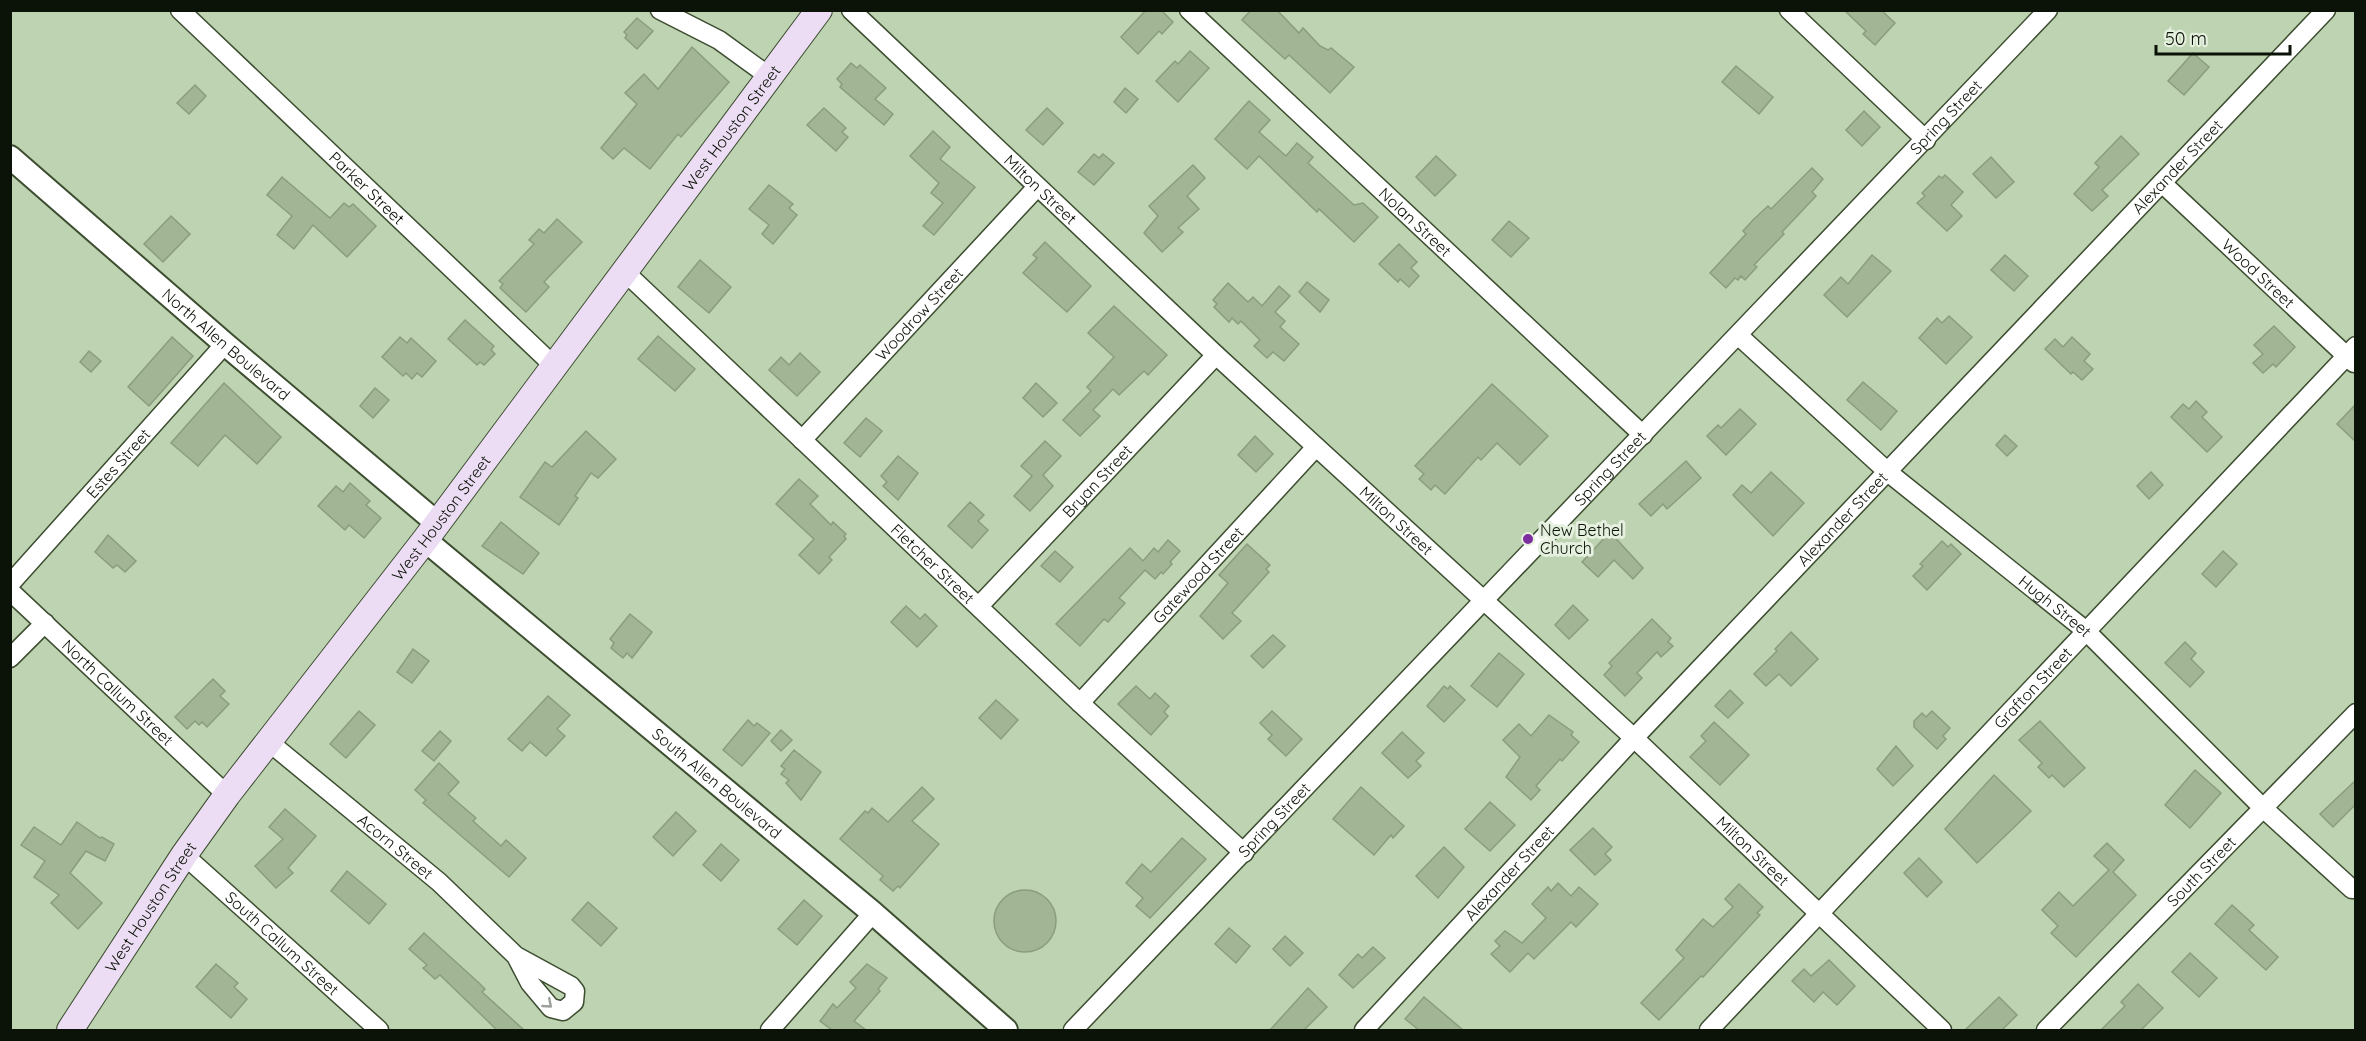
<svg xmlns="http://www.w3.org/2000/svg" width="2366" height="1041" viewBox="0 0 2366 1041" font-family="Quicksand,sans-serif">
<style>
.building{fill:#a2b695;stroke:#8a9e7e;stroke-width:1.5}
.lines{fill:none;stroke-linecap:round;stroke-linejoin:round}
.minor-casing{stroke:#3c4d30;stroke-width:21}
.tertiary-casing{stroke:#3c4d30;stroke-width:26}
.secondary-casing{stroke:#3c4d30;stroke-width:28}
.minor{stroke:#fff;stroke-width:18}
.tertiary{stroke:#fff;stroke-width:22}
.secondary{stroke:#ecddf4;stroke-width:26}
.oneway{stroke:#9da09c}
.poi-dot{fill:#7c2d9e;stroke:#e5f0df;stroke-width:2}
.labels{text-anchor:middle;stroke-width:6;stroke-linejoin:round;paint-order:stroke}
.street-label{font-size:16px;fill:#0b1207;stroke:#e5f0df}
.poi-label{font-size:16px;fill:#0b1207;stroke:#e5f0df;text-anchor:start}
</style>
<rect width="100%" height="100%" fill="#bed3b1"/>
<g class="building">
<path d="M1146,10H1161L1173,22L1162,34L1159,31L1138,54L1121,37Z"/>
<path d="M1251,10H1277L1299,33L1303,28L1320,46L1328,50L1331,48L1354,67L1330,93L1289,55L1285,59L1242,20Z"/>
<path d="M1844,10H1881L1895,23L1875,45L1863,34L1866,31Z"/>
<path d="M637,18L653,31L637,49L625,38L627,35L624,32Z"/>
<path d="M692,47L729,82L681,137L678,134L650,169L624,148L613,159L601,148L637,104L625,93L644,74L658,89Z"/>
<path d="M1190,51L1209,68L1178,102L1156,81L1175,61L1178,64Z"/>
<path d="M2193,53L2209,67L2184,95L2168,81Z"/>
<path d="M851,63L857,68L860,65L886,88L875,99L893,114L884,125L840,87L842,84L837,79Z"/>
<path d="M1736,66L1773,97L1759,114L1722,82Z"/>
<path d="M195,85L206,96L189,114L177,103Z"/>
<path d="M1125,88L1138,99L1126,113L1114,102Z"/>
<path d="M1249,101L1270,120L1259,132L1286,156L1297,143L1313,157L1308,163L1354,205L1363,203L1378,217L1354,242L1319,209L1317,212L1259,156L1247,169L1215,139Z"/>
<path d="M824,108L846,128L842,132L848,137L836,151L807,125Z"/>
<path d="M1047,108L1063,123L1043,145L1026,130Z"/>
<path d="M1864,111L1880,127L1862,146L1846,130Z"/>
<path d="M933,131L950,147L940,159L975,187L934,235L923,226L943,203L931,193L939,183L910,156Z"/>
<path d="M2121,136L2139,154L2102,190L2108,196L2092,211L2074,194L2099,167L2095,163Z"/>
<path d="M1094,154L1099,158L1103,154L1114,163L1094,185L1078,172Z"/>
<path d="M1436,156L1456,175L1435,196L1416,177Z"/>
<path d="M1991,157L2014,182L1996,198L1973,174Z"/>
<path d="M1193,165L1205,178L1187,196L1199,209L1178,228L1183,232L1162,252L1144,233L1158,216L1149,206Z"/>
<path d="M1812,168L1823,179L1812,192L1816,196L1782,232L1784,234L1754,265L1757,267L1745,280L1741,276L1738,280L1735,278L1726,288L1710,273L1746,234L1743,231L1753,220L1768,206L1771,209Z"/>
<path d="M1945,175L1963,192L1951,205L1962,216L1947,231L1917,203L1925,196L1922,193L1939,176L1942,178Z"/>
<path d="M282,177L330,218L344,203L349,207L353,204L376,226L347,257L313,225L294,249L277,235L292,216L267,195Z"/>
<path d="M769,185L793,204L789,208L797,215L773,244L762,234L769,225L749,209Z"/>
<path d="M171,216L190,234L163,262L144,244Z"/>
<path d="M557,219L582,242L544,282L549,287L526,312L500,288L503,284L499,281L534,244L529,240L539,229L544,233Z"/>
<path d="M1509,221L1529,238L1511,257L1492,240Z"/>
<path d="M1045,242L1091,286L1067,312L1023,273L1037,258L1033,255Z"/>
<path d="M1399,244L1417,262L1411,268L1419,276L1409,287L1400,279L1398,282L1379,264Z"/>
<path d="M1872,255L1891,271L1847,317L1824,295L1841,277L1848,284Z"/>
<path d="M2005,255L2028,276L2014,291L1991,270Z"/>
<path d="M700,260L731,287L709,313L678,287Z"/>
<path d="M1307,282L1329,300L1320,312L1299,292Z"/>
<path d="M1228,283L1248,302L1253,297L1262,306L1279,286L1290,296L1275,312L1285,321L1280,327L1299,344L1284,361L1273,352L1267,358L1254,346L1260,340L1241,321L1238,324L1232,318L1229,322L1214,307L1217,304L1213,300Z"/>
<path d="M1114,306L1167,355L1148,375L1144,371L1119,395L1113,389L1093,410L1100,416L1080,436L1063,420L1091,391L1087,387L1114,357L1088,333Z"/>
<path d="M1949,316L1972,337L1946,364L1919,338L1937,318L1942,323Z"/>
<path d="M465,320L494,346L491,350L495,354L484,365L480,362L477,365L448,339Z"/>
<path d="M2274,326L2295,347L2276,367L2273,364L2263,373L2253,363L2263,354L2254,345Z"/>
<path d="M658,336L695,369L675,391L638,359Z"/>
<path d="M172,337L193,356L149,406L128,387Z"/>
<path d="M400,337L407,343L411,338L436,361L422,377L417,373L412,379L406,373L403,376L382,357Z"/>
<path d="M2072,337L2090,354L2084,361L2093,369L2082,380L2073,372L2071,374L2045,349L2055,339L2063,347Z"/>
<path d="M89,351L101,361L91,372L80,362Z"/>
<path d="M800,353L820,372L797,396L769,370L781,357L789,365Z"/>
<path d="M1863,382L1897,411L1881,430L1847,400Z"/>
<path d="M224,383L281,437L257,464L225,435L198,466L171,443Z"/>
<path d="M1036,383L1057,403L1043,417L1023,398Z"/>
<path d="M1492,384L1548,436L1520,465L1497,443L1481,460L1478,457L1445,494L1435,485L1431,490L1419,479L1424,474L1415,466Z"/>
<path d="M375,388L389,400L373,418L360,406Z"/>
<path d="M2196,401L2207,412L2202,417L2222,437L2207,452L2171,417L2183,404L2189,409Z"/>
<path d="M2355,405V441L2337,424Z"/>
<path d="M1740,409L1756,424L1726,455L1707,436L1718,425L1721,428Z"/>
<path d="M866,418L882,431L860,457L844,443Z"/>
<path d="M586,431L616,459L598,478L591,473L575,496L578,498L559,525L520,497L545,462L552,467Z"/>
<path d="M2005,435L2017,446L2007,456L1996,445Z"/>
<path d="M1255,436L1273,454L1256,472L1238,455Z"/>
<path d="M1045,441L1061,456L1043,475L1053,486L1030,511L1014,496L1032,476L1021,466Z"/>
<path d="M898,456L918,473L898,500L883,486L887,482L881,476Z"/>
<path d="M1686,461L1701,478L1667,509L1663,504L1651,516L1639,504Z"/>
<path d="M1771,472L1804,503L1773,536L1733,495L1742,485L1751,493Z"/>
<path d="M2151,472L2163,485L2149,499L2137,486Z"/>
<path d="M799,479L818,496L810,504L831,525L833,522L846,534L844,536L846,539L829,557L832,560L819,574L799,555L814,539L776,504Z"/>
<path d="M350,483L370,501L366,505L381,518L364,538L349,525L345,530L318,506L336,486L343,492Z"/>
<path d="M970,502L984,515L978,521L988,530L972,548L948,526Z"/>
<path d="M501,522L539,553L523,574L482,546Z"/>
<path d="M1610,532L1643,568L1633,579L1614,560L1598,577L1582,562Z"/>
<path d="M108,535L136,561L125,572L117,565L113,568L95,552Z"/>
<path d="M1168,540L1180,551L1170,562L1172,564L1163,574L1161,572L1155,579L1145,570L1119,598L1125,603L1108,622L1104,619L1080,646L1056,624L1130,548L1143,561L1154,548L1158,552Z"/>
<path d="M1942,541L1948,547L1951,544L1961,554L1927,590L1913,576L1923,566L1920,564Z"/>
<path d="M1247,544L1270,565L1266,569L1269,572L1232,613L1241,621L1223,639L1200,616L1228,583L1219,575Z"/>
<path d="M1055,551L1073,567L1060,582L1041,566Z"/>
<path d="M2223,551L2237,564L2216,587L2202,574Z"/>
<path d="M1573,605L1588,620L1569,639L1555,625Z"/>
<path d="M906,606L920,619L925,614L937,626L917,647L891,622Z"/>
<path d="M630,614L652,632L632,658L627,653L623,658L611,648L614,643L610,639Z"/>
<path d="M1652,619L1671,638L1668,642L1673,646L1661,657L1657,652L1637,673L1642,678L1625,696L1604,675L1612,666L1609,663Z"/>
<path d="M1791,632L1818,659L1791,686L1779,674L1766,686L1754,674L1777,651L1775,649Z"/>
<path d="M1273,635L1285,646L1263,668L1251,656Z"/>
<path d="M2185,642L2196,653L2191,659L2204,672L2190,687L2165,663Z"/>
<path d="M413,649L429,661L412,683L397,672Z"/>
<path d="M1499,653L1524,674L1497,707L1471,686Z"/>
<path d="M213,679L225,691L220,696L229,704L207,727L202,722L199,725L195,721L187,729L175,717Z"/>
<path d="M1136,686L1150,699L1155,693L1169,706L1164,712L1168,716L1151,735L1118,704Z"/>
<path d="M1444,686L1448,689L1450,686L1465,700L1444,722L1427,706Z"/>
<path d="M1730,690L1743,703L1728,718L1715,706Z"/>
<path d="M548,696L570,715L557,729L565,736L546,756L530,742L522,751L508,739Z"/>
<path d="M996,700L1018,720L1001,739L979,718Z"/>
<path d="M359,711L375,725L346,758L330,744Z"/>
<path d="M1272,711L1302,739L1286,756L1268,739L1272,735L1260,723Z"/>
<path d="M1932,711L1950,728L1943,736L1946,739L1937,749L1914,727V721L1922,713L1926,717Z"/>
<path d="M1549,715L1573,732L1571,735L1579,742L1562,761L1560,759L1536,786L1540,790L1531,800L1506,777L1520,757L1503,740L1519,724L1531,736Z"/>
<path d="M748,720L754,726L757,723L770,733L742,766L723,750Z"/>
<path d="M2040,721L2085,768L2064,787L2052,775L2049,778L2038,767L2042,763L2019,740Z"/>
<path d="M1714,722L1749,755L1720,785L1690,757L1706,741L1701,736Z"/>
<path d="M781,730L792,740L781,751L771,741Z"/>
<path d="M440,731L451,741L434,761L422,751Z"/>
<path d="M1402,732L1424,753L1416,761L1421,766L1408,778L1382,753Z"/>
<path d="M1896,746L1913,766L1893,786L1877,769Z"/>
<path d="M794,750L821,772L801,800L786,783L789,780L781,774L785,769L781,766Z"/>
<path d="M439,763L459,782L448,794L476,818L473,821L501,846L506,840L526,858L509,877L423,803L426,800L415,790Z"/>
<path d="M2195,770L2221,793L2190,828L2165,805Z"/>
<path d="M1994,775L2031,811L1977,863L1945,829Z"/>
<path d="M2355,781V805L2333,827L2320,814Z"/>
<path d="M922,787L934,799L912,821L939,844L900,888L898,886L893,891L880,880L883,876L840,839L865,811L868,813L872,808L888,822Z"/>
<path d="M1361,787L1404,826L1393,838L1391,835L1374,855L1333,819Z"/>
<path d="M1490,802L1515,825L1490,851L1465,829Z"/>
<path d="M285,809L316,836L288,868L293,873L276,888L255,866L283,839L269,827Z"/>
<path d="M676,812L696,831L673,856L653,837Z"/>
<path d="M77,822L100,838L102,837L114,844L105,861L86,851L70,873L102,903L78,929L51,903L59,895L34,877L45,861L21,845L34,827L61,845Z"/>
<path d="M1593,828L1612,847L1605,854L1611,860L1595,875L1570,850Z"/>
<path d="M1182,838L1206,859L1150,918L1136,906L1143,898L1126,883L1142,864L1151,872Z"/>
<path d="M2107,843L2124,860L2113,872L2136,895L2076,957L2051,933L2058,926L2042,910L2059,892L2073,906L2109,870L2094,856Z"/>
<path d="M721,844L739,860L721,881L703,865Z"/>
<path d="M1444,847L1464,867L1438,898L1416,876Z"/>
<path d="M1919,858L1942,882L1927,897L1904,873Z"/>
<path d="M347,871L386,904L369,924L331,891Z"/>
<path d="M1558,883L1571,896L1579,887L1598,904L1576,927L1571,922L1534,959L1528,953L1510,972L1491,954L1500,946L1495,941L1505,931L1522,943L1546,918L1532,904L1548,887L1551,891Z"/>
<path d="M1739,884L1763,907L1757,913L1760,915L1703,977L1701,976L1659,1020L1641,1003L1684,958L1676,950L1703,919L1713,927L1733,907L1725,899Z"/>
<circle cx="1025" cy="921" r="31"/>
<path d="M804,900L822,916L797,945L778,929Z"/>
<path d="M588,902L617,928L601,946L572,920Z"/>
<path d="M2232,905L2254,925L2249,930L2278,957L2266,970L2215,924Z"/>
<path d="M1229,928L1250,946L1236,963L1215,944Z"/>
<path d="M424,933L479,983L485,989L482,992L524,1030H497L440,975L435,979L423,968L427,965L409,949Z"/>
<path d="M1285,936L1303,953L1290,966L1273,949Z"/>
<path d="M1373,947L1385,958L1353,988L1339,975L1358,954L1362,958Z"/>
<path d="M2190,953L2217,978L2199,997L2172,972Z"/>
<path d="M1829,960L1855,986L1837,1005L1823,992L1814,1002L1792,981L1804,969L1811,976Z"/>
<path d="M216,964L238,983L234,987L247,999L231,1018L196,987Z"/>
<path d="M867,964L887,978L878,989L880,991L854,1021L866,1030H832L820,1021L833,1004L837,1008L856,988L850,982Z"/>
<path d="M2138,984L2163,1008L2141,1030H2101L2125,1006L2121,1002Z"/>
<path d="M1308,988L1327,1007L1304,1030H1270Z"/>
<path d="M1424,997L1463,1030H1419L1405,1019Z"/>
<path d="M1999,997L2017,1015L2002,1030H1965Z"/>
</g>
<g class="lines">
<defs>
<g id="minor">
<path id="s1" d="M180,10L553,365"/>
<path d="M660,10L719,40L770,77"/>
<path id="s2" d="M851,10L1216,355L1634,738L1942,1030"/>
<path id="s3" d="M1189,10L1643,435"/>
<path d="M1789,10L1926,140"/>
<path id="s4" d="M2162,183L2354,363"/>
<path id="s5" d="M625,272L1080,703L1244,853"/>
<path id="s6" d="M1739,336L1889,473L2085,630L2263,808L2352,889H2356"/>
<path id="s7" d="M802,440L1037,187"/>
<path id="s8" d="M10,584L225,344"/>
<path id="s9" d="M10,591L227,795"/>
<path id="s10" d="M979,606L1216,355"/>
<path d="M10,658L45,623"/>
<path id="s11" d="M1080,703L1316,447"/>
<path id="s12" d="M269,742L439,882L516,956L571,986L575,991L574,1002L563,1011L551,1008L530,983L516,956"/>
<path id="s13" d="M184,855L379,1030"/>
<path d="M770,1030L873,913"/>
<path id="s14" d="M1073,1030L2048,10"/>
<path id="s15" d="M1364,1030L1634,738L2326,10"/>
<path id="s16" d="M1709,1030L2356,346"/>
<path id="s17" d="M2046,1030L2356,713"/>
</g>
<g id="tertiary">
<path id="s18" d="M10,157L225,344L437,523"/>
<path id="s19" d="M425,540L873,913L1006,1030"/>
</g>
<g id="secondary">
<path id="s20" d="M70,1030L184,855L227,795L425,540L819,10"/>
</g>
</defs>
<use href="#minor" class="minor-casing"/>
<use href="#tertiary" class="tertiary-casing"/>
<use href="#secondary" class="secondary-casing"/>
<use href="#minor" class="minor"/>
<use href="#tertiary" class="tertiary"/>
<use href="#secondary" class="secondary"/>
</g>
<defs><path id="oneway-chevron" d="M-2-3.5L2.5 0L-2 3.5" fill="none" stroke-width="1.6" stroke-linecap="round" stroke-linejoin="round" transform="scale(1.5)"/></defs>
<use class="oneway" href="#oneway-chevron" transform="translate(548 1004) rotate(41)"/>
<circle class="poi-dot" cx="1528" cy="539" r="6"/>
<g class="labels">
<g class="street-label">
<text dy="6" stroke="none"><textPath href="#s14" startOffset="1263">Spring Street</textPath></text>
<text dy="6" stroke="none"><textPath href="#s20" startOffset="1119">West Houston Street</textPath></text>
<text dy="6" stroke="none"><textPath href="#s15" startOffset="1186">Alexander Street</textPath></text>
<text dy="6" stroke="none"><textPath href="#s1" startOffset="258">Parker Street</textPath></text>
<text dy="6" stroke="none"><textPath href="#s2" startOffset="261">Milton Street</textPath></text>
<text dy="6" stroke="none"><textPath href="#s3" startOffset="310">Nolan Street</textPath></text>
<text dy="6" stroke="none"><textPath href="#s4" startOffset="132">Wood Street</textPath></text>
<text dy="6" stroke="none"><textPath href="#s7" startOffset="172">Woodrow Street</textPath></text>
<text dy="6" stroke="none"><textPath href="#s18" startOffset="286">North Allen Boulevard</textPath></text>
<text dy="6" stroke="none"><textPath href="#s8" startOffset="162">Estes Street</textPath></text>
<text dy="6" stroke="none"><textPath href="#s14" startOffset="777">Spring Street</textPath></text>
<text dy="6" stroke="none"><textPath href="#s10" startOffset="172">Bryan Street</textPath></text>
<text dy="6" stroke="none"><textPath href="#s20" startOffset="633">West Houston Street</textPath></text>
<text dy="6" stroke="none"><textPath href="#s2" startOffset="747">Milton Street</textPath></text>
<text dy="6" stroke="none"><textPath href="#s15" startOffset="700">Alexander Street</textPath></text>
<text dy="6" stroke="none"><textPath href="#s5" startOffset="424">Fletcher Street</textPath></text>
<text dy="6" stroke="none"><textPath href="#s11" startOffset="174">Gatewood Street</textPath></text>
<text dy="6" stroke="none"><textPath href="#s6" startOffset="416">Hugh Street</textPath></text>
<text dy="6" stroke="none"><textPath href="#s16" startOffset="471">Grafton Street</textPath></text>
<text dy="6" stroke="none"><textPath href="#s9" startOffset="148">North Callum Street</textPath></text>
<text dy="6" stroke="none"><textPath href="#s19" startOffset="380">South Allen Boulevard</textPath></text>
<text dy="6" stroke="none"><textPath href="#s14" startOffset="291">Spring Street</textPath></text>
<text dy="6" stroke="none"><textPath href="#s12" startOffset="164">Acorn Street</textPath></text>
<text dy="6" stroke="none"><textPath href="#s2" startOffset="1233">Milton Street</textPath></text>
<text dy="6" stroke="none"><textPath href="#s17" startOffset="222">South Street</textPath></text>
<text dy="6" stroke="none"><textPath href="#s15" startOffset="214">Alexander Street</textPath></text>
<text dy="6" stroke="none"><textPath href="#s20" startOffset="147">West Houston Street</textPath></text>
<text dy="6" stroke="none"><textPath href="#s13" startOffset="132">South Callum Street</textPath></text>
</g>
<g class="poi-label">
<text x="1540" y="536">New Bethel<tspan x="1540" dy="18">Church</tspan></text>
</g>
</g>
<rect width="2366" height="1041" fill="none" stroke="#0b1207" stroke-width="24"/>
<path d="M2156 45v9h134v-9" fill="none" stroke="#0b1207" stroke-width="3"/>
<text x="2165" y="45" font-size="18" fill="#0b1207" stroke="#e5f0df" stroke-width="4.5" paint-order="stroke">50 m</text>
</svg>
